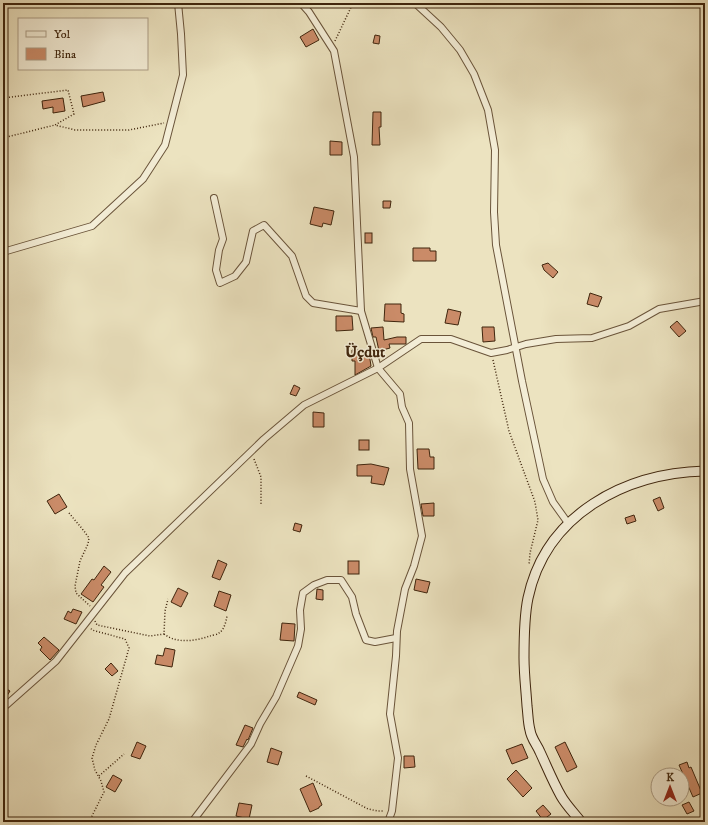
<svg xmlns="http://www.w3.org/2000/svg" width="708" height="825" viewBox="0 0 708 825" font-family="'IM FELL DW Pica',serif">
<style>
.building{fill:#ca8b68;stroke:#3f250d}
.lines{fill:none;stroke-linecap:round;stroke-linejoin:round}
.street-casing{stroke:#6a543a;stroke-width:8}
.secondary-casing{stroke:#3f250d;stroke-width:11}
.path{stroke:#3f250d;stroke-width:1.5;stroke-dasharray:1 2;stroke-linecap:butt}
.street{stroke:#f3edd6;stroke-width:6}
.secondary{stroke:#f3edd6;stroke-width:9}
.labels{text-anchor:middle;stroke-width:3;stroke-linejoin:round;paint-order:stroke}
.neighbourhood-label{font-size:16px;font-weight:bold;fill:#3f250d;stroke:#f3edd6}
</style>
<rect width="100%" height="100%" fill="#ece3c0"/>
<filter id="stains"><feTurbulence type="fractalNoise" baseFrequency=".005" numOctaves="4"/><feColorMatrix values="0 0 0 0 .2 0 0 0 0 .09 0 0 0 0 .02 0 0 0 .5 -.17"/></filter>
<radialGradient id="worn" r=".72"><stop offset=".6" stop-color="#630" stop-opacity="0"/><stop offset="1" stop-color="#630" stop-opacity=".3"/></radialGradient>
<g class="building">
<path d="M313,29L319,40L306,47L300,37Z"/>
<path d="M375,35L380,36L379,44L373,43Z"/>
<path d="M103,92L105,101L83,107L81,96Z"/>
<path d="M63,98L65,111L53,113V107L43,109L42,101Z"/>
<path d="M373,112H381V127H379L380,145H372Z"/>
<path d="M330,141L342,142V155H330Z"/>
<path d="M383,201H391L390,208H383Z"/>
<path d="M314,207L334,211L331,225L323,223L322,227L310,224Z"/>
<rect x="365" y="233" width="7" height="10"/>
<path d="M413,248H430V251H436V261H413Z"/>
<path d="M548,263L558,272L553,278L544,270L542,265Z"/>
<path d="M590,293L602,297L598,307L587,304Z"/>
<path d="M385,304H401V313L404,314V322L384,321Z"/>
<path d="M448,309L461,312L458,325L445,323Z"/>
<path d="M336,316H352L353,330L336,331Z"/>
<path d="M677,321L686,331L679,337L670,327Z"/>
<path d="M383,327L384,340L397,337H406V344H389L390,348L379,351L376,337H373L371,328Z"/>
<path d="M482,327H494L495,341L483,342Z"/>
<path d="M352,350H363L362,353H369L371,366L355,375V361H352Z"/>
<path d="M294,385L300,388L296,396L290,394Z"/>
<path d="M313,412L324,413V427H313Z"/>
<rect x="359" y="440" width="10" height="10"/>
<path d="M417,449H429L430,457H434V469H418Z"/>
<path d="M371,464L389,468L384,485L371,483L372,476H357V465Z"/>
<path d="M59,494L67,507L55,514L47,501Z"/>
<path d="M660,497L664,508L658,511L653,500Z"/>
<path d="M434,503V516H423L421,504Z"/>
<path d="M634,515L636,521L627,524L625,518Z"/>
<path d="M295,523L302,525L300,532L293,530Z"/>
<path d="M218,560L227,564L220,580L212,577Z"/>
<rect x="348" y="561" width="11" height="13"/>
<path d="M104,566L111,572L101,585L104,587L93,602L81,594L92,579L94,580Z"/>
<path d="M416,579L430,582L427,593L414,590Z"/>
<path d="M178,588L188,593L181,607L171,602Z"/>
<path d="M317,589L323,590V600L316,599Z"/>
<path d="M219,591L231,595L226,611L214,606Z"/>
<path d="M73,609L82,612L76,624L64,619L68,611L71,613Z"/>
<path d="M282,623L295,624L294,641L280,640Z"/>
<path d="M44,637L59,650L50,660L40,650L42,647L38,643Z"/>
<path d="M165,648L175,650L172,667L155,664L157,655L163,656Z"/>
<path d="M111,663L118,671L112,676L105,669Z"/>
<path d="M3,687L10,691L3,702Z"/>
<path d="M299,692L317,700L315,705L297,697Z"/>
<path d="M245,725L253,728L248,740L247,739L243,747L236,745Z"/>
<path d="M137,742L146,746L140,759L131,756Z"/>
<path d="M565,742L577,767L567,772L555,747Z"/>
<path d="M522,744L528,758L512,764L506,750Z"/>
<path d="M271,748L282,752L278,765L267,762Z"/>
<path d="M404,756H414L415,767L404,768Z"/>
<path d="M687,762L689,768L691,767L702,793L693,797L679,765Z"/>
<path d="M516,770L532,788L523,797L507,779Z"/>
<path d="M113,775L122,780L115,792L106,787Z"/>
<path d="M313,783L322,805L319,807V808L310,812L300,789Z"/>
<path d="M689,802L694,811L687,814L682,805Z"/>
<path d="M239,803L252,805L249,819L236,816Z"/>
<path d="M543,805L551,814L543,820L536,811Z"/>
</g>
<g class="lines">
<defs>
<g id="street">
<path d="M301,3L309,12L334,51L354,157L361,311L378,368L400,394L402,407L409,423L410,469L422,536L414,566L405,589L397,631L396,656L390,714L398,758L392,811L388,822"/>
<path d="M415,3L441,27L460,50L474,74L488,110L495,150L494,212L496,245L522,381L543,479L553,502L568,523"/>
<path d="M214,198L223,239L219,250L216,270L220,283L235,276L246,262L253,231L264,225L292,256L306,296L313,303L361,311"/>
<path d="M3,252L92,226L143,179L165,145L183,75L181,34L178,3"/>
<path d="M3,708L56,661L125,573L264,439L304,405L378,368L421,339H451L491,353L507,350L526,344L556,339L592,338L629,326L659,309L705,301"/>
<path d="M192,822L251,744L260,724L276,697L298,646L301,629L300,610L303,593L314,585L327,580H341L352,597L356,614L366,640L375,642L396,638"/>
</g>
<path id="secondary" d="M581,822C575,814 566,805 561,796C553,782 547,767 540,752C537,745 531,738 530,730C528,723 528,714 527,706C526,690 524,674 524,658C524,638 524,617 528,598C546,514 625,473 705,471"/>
</defs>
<use href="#street" class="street-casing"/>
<use href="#secondary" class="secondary-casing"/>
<g class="path">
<path d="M335,41L353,3"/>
<path d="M3,98L68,90L74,114L55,125L75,130H129L164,123"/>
<path d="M3,138L55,125"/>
<path d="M493,360L509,431L535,502L538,520L530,553L529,565"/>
<path d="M254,459L261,477V504"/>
<path d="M69,513L84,531L89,538L88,544L80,561L75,586L76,593L90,606"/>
<path d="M95,621L97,625L150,636L164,634L165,611L168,599"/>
<path d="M164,634C177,644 195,641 210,636C212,635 217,635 219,633C224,630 226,622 227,616"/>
<path d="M99,776L124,754"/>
<path d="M306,776L368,809L378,811H384"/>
<path d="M89,822L104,792L101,781L95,770L92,758L96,745L109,719L129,648L125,639L92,630L90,627"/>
</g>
<use href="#street" class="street"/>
<use href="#secondary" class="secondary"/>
</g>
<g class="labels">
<g class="neighbourhood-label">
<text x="365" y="357">Üçdut</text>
</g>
</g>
<rect width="708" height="825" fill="none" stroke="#ece3c0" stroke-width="16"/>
<rect x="4" y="4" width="700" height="817" fill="none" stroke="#3f250d" stroke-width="2"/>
<rect x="8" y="8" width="692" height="809" fill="none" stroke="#3f250d"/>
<rect x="18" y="18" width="130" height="52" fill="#f3edd6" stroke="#ab9d86"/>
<rect x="26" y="31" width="20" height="6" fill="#f3edd6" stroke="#ab9d86"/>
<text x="54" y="38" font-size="12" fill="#3f250d">Yol</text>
<rect x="26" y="48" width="20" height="12" fill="#ca8b68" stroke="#ab9d86"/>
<text x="54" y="58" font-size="12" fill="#3f250d">Bina</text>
<g transform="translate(670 787)"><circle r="19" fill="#f3edd6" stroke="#ab9d86"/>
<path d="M0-3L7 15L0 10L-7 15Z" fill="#8f2418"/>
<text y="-6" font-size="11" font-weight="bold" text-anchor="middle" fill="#3f250d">K</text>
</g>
<rect width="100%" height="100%" filter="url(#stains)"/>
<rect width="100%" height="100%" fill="url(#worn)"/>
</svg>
